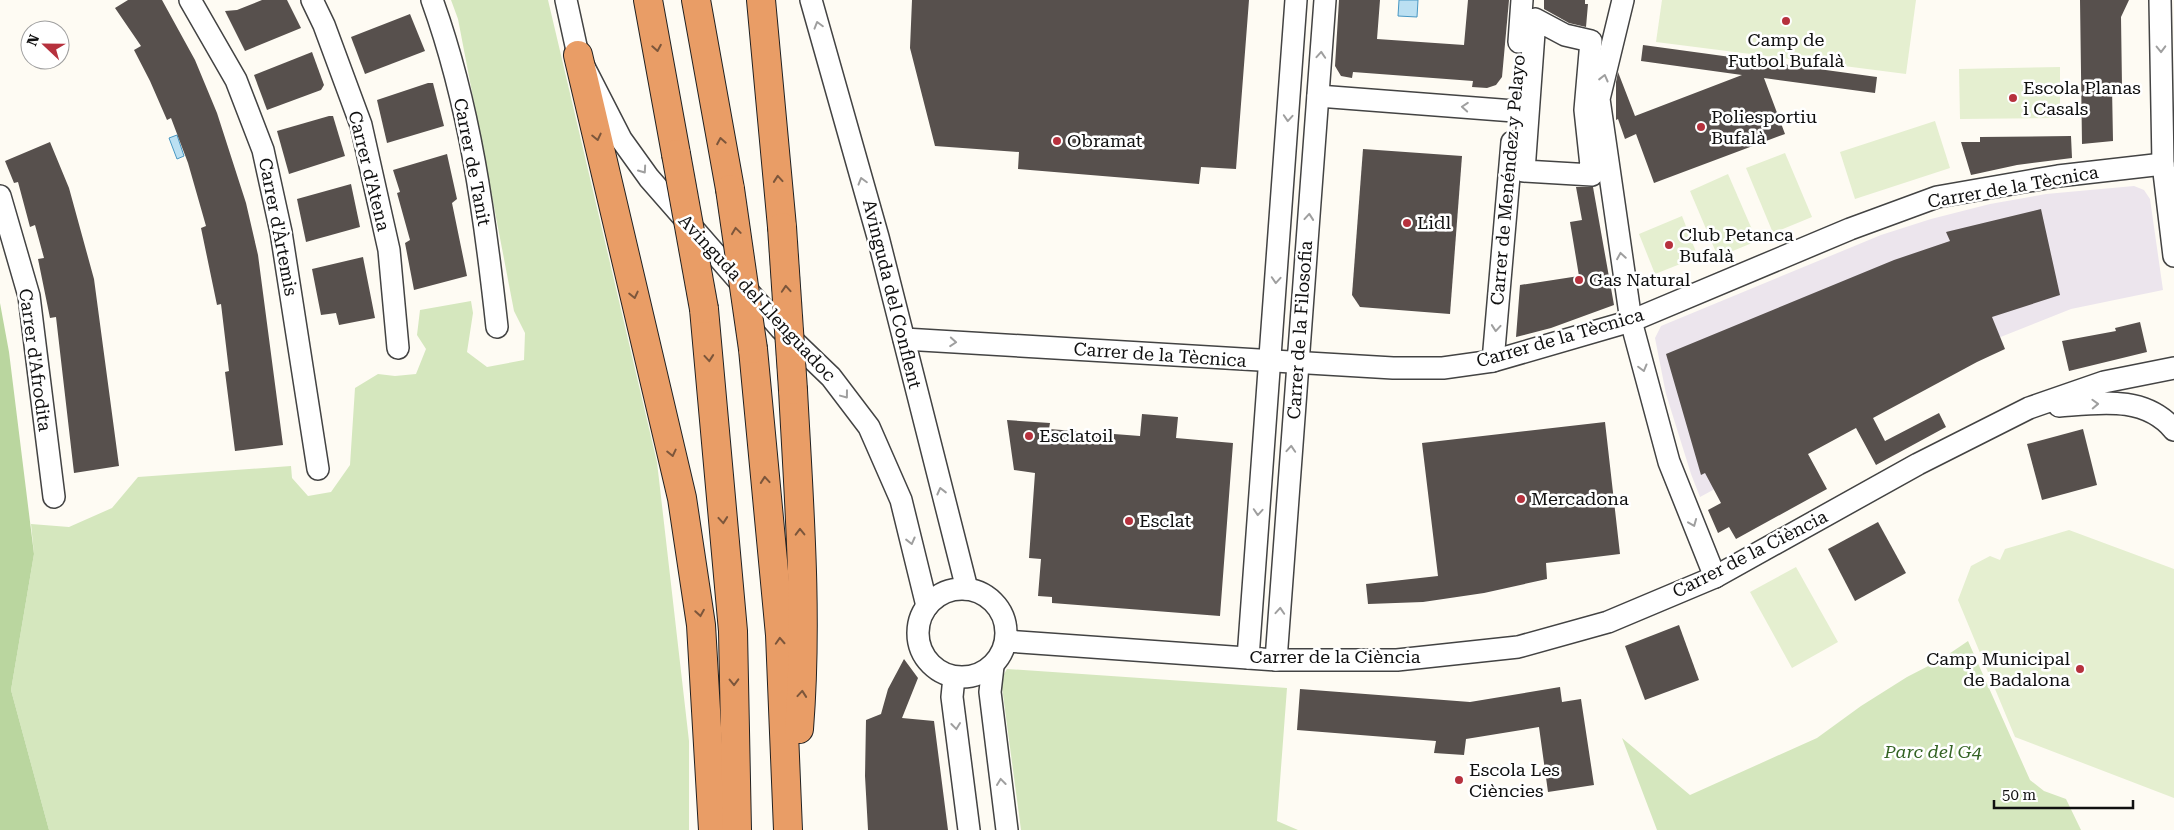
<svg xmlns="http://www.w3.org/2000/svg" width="2174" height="830" viewBox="0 0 2174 830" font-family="'Roboto Serif',serif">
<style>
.industrial{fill:#ece5ed}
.green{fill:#d5e7be}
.forest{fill:#bad69f}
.pitch{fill:#e5efd0}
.water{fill:#bbe0f2;stroke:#4897c3}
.building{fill:#57504d}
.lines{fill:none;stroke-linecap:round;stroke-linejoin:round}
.minor-casing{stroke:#434343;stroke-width:24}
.highway-casing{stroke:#212121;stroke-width:30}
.minor{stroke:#fff;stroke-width:21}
.highway{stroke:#e99d66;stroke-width:28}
.highway-bridge-casing{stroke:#212121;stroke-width:30;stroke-linecap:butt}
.highway-bridge{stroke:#e99d66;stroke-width:28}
.oneway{stroke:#9f9f9f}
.oneway2{stroke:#7c563b}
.poi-dot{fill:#b6313d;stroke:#fff;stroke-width:2}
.labels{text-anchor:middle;stroke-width:5;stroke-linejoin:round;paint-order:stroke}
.poi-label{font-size:18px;fill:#101010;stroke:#fff;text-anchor:start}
.street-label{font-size:18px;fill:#101010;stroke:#fff}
.park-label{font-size:18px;font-style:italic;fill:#346324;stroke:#fff}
</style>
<rect width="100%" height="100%" fill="#fefbf3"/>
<path class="industrial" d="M2134,186L2144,190L2150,199L2163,290L2071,309L1983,344L1700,497L1691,474L1666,394L1655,338L1661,326L1881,235L1931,219L1990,204L2046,194Z"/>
<g class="green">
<path d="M451,0H548L657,462L689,741V830H49L11,690L34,554L31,524L69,527L112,508L138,477L291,466L292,478L308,496L331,492L350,465L355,388L378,374L395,376L416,374L426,349L417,335L420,310L471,301L473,313L467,352L487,367L524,360L525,333L514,311L458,19Z"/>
<path d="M1968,641L2030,780L2044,791L2066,799L2081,830H1657L1622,738L1690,795L1817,738L1861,706L1907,677L1940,660Z"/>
<path d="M1007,669L1287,688L1277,821L1298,830H1021L1002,687L1004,674Z"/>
</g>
<path class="forest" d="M0,303L9,352L34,554L11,690L49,830H0Z"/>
<g class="pitch">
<path d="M1662,0H1916L1906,74L1656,42Z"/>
<path d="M2060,67V118L1960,119L1959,69Z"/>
<path d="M1935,121L1950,168L1855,199L1840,152Z"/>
<path d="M1785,153L1812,217L1773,233L1746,168Z"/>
<path d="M1728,174L1757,241L1718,257L1690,191Z"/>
<path d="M1682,216L1698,257L1655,274L1639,234Z"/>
<path d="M2069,530L2174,569V798L2015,737L1958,600L1971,566L1990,556L2000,560L2005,549Z"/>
<path d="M1796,567L1838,642L1792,668L1750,592Z"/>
</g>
<g class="water">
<path d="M1399,0H1418L1417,17L1398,16Z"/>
<path d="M177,135L184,156L177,159L169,138Z"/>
</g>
<g class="building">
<path d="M128,0H162L195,60L217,113L246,203L258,255L283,445L235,451L225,372L229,371L221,304L217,305L201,228L206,226L188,163L171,118L167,120L150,81L134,50L141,46L115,8Z"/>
<path d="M262,0H287L301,28L245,51L225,11L237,10Z"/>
<path d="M912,0H1249L1236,169L1201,167L1199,184L1018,169L1019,152L935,146L910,48Z"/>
<path d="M1339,0H1380L1377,39L1464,45L1468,0H1509L1502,77L1496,85L1487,88L1472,87L1473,81L1353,72L1352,78L1341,76L1335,66Z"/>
<path d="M1544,0H1585V4H1588L1586,27L1569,23L1544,9Z"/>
<path d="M2080,0H2129L2121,17L2122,87H2112L2113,141L2082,144Z"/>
<path d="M410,14L425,51L365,74L351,37Z"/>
<path d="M1643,45L1877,77L1875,93L1764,78L1785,134L1654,183L1636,134L1625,139L1618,119L1616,120V82L1618,72L1635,116L1742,75L1641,61Z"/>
<path d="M312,52L324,85L321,90L267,110L254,75Z"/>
<path d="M428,83H433L444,126L387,143L377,100Z"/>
<path d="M329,116H333L345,156L289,174L277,131Z"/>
<path d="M2071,136L2072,158L2017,165L1971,175L1961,142H1980V137Z"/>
<path d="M50,142L69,188L94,279L119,466L74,473L56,317L50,318L38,259L44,258L35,225L30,227L18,182L14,183L5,161Z"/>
<path d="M1363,149L1462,156L1450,314L1360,307L1352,295Z"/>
<path d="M447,154L457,199L452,203L467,276L414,290L405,243L410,240L397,193L400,192L393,170Z"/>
<path d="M351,184L360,227L306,242L297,199Z"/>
<path d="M1576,187H1593L1614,305L1551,328L1516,337L1520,285L1579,276L1570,222L1582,220Z"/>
<path d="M2041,209L2060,295L1992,317L2005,349L1977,362L1873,418L1885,441L1939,413L1946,427L1876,465L1856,428L1808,454L1827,489L1736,539L1729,527L1718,533L1708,510L1721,503L1705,473L1701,475L1666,354L1894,260L1950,241L1946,232Z"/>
<path d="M363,257L375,318L339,325L336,313L321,315L312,269Z"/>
<path d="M2140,322L2147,352L2069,371L2062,341L2116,331L2115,328Z"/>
<path d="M1142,414L1178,417L1176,438L1233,443L1220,616L1052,603V597L1038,596L1041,559L1029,558L1035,473L1014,470L1007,420L1050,423L1049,429L1140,436Z"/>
<path d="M1605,422L1620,554L1546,563L1547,579L1484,593L1423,602L1368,604L1366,584L1438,576L1422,443Z"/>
<path d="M2083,429L2097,485L2042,500L2027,444Z"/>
<path d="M1878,522L1906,573L1855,601L1828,549Z"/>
<path d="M1679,625L1699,680L1645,700L1625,646Z"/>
<path d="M904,659L918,678L902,718L934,721L948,830H868L865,776L866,720L881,714L888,689Z"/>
<path d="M1560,687L1562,702L1581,699L1594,785L1548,792L1539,727L1466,739L1464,755L1434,753L1436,741L1297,730L1300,689L1470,702Z"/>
</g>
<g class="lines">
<defs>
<g id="minor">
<path d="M190,0L236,80L263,150L281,232L318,469"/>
<path d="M312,0L324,25L361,125L389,250L398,348"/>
<path d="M432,0C470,105 485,217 497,327"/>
<path d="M566,0L578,55L621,139L649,178L781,329L831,377L869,427L901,500L927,606"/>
<path d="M811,0L878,237L967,589"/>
<path d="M1623,0L1599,99L1631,321L1669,462L1715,577"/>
<path d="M2160,0L2163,164L2174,256"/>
<path d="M1535,19L1565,35L1591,41L1585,110L1592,175L1524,171Z"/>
<path d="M1519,42L1522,0"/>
<path d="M1318,96L1514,111"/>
<path d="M0,196L29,296L54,497"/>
<path d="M904,339L1393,368H1443L1493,361L1631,321L1850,229L1937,197L2058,176L2163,164"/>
<path d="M1493,361L1512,142"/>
<path d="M2059,406C2099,403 2145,395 2174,430"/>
<circle cx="962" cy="633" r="44"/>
<path d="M1006,641L1276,660H1397L1518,647L1608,622L1715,577L1918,464L2029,408L2104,382L2174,368"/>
<path d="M1248,658L1296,0"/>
<path d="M1276,660L1325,0"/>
<path d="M993,666L990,692L1007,830"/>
<path d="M954,677L952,697L969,830"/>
</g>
<g id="highway">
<path d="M648,0L676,154"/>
<path d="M696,0L730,189"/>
<path d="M761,0L782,227"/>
<path d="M578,55L682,498L701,625L713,830"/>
<path d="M704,309L733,631L737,830"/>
<path d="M753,349L780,635L788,830"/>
<path d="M793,390C799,503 808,616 799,729"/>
</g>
</defs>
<use href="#minor" class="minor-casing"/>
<use href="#highway" class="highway-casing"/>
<use href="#minor" class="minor"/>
<use href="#highway" class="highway"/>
<defs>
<g id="highway-bridge">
<path d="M676,154L704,309"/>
<path d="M730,189L753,349"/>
<path d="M782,227L793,390"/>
</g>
</defs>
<use href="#highway-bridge" class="highway-bridge-casing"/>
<use href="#highway-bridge" class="highway-bridge"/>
</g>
<defs><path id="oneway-chevron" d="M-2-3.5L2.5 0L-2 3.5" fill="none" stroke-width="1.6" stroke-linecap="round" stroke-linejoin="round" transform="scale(1.25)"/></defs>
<g class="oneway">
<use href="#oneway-chevron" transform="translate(818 25) rotate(-106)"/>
<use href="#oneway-chevron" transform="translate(2161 49) rotate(89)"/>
<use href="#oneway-chevron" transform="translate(1321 55) rotate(-86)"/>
<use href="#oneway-chevron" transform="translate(1604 78) rotate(-76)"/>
<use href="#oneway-chevron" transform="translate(1465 107) rotate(-176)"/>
<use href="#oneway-chevron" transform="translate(1288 118) rotate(94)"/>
<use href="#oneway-chevron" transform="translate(643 170) rotate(55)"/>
<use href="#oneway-chevron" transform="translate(862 181) rotate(-106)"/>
<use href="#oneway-chevron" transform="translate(1309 217) rotate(-85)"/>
<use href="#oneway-chevron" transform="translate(1621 256) rotate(-99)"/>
<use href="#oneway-chevron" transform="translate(1276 280) rotate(94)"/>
<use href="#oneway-chevron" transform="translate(1496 328) rotate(95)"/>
<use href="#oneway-chevron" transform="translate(953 342) rotate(4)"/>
<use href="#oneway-chevron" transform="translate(1643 368) rotate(75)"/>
<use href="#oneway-chevron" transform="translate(845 395) rotate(53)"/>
<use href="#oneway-chevron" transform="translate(2095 404) rotate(-2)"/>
<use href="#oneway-chevron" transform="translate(1291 449) rotate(-86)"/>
<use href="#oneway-chevron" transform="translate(941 491) rotate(-104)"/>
<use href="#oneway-chevron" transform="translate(1258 512) rotate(94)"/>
<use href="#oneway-chevron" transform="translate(1693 523) rotate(68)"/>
<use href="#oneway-chevron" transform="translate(911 541) rotate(76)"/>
<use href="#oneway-chevron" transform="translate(1280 611) rotate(-86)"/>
<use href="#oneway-chevron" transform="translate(956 726) rotate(83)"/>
<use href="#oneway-chevron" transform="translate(1001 782) rotate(-97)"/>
</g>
<g class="oneway2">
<use href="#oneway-chevron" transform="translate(657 48) rotate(80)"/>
<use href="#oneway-chevron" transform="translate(597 137) rotate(77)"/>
<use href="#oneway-chevron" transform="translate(721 141) rotate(-100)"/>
<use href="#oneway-chevron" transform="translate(778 179) rotate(-95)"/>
<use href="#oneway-chevron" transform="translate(736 231) rotate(-98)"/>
<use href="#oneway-chevron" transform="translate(786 289) rotate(-94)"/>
<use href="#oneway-chevron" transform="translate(634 295) rotate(77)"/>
<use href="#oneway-chevron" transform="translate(709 358) rotate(85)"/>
<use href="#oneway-chevron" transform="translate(672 453) rotate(77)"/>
<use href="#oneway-chevron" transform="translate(765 480) rotate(-95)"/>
<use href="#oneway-chevron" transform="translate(723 520) rotate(85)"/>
<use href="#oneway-chevron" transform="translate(800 532) rotate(-91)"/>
<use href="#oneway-chevron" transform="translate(700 613) rotate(81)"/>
<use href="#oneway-chevron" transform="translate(780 641) rotate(-93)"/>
<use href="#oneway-chevron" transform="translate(734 682) rotate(89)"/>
<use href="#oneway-chevron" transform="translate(802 694) rotate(-85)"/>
</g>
<g class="poi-dot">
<circle cx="1786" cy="21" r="5"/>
<circle cx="2013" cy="98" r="5"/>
<circle cx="1701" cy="127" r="5"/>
<circle cx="1057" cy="141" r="5"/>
<circle cx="1407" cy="223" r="5"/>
<circle cx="1669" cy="245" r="5"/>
<circle cx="1579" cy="280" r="5"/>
<circle cx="1029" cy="436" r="5"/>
<circle cx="1521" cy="499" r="5"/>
<circle cx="1129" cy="521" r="5"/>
<circle cx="2080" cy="669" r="5"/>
<circle cx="1459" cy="780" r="5"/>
</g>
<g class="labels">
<g class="poi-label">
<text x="1786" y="46" text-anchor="middle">Camp de<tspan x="1786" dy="21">Futbol Bufalà</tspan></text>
<text x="2023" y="94">Escola Planas<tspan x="2023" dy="21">i Casals</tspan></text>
<text x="1711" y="123">Poliesportiu<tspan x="1711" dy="21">Bufalà</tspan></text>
<text x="1067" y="147">Obramat</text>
<text x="1417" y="229">Lidl</text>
<text x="1679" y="241">Club Petanca<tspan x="1679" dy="21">Bufalà</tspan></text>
<text x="1589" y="286">Gas Natural</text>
<text x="1039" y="442">Esclatoil</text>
<text x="1531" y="505">Mercadona</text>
<text x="1139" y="527">Esclat</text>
<text x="2070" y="665" text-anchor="end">Camp Municipal<tspan x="2070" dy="21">de Badalona</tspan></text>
<text x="1469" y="776">Escola Les<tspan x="1469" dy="21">Ciències</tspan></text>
</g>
<g class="street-label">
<text transform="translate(472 162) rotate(79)" y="6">Carrer de Tanit</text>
<text transform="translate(369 171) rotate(76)" y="6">Carrer d'Atena</text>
<text transform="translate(1508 180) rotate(-85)" y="6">Carrer de Menéndez y Pelayo</text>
<text transform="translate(2013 187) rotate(-10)" y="6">Carrer de la Tècnica</text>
<text transform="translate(278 227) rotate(79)" y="6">Carrer d'Àrtemis</text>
<text transform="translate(892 294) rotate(76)" y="6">Avinguda del Conflent</text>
<text transform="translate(757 298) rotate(47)" y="6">Avinguda del Llenguadoc</text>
<text transform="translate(1300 330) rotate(-86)" y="6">Carrer de la Filosofia</text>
<text transform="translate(1560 338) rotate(-16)" y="6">Carrer de la Tècnica</text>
<text transform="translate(1160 355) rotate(4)" y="6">Carrer de la Tècnica</text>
<text transform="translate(35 360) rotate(82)" y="6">Carrer d'Afrodita</text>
<text transform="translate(1750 554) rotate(-27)" y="6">Carrer de la Ciència</text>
<text x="1335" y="663">Carrer de la Ciència</text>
</g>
<g class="park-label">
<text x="1933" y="758">Parc del G4</text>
</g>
</g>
<g transform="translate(45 45) rotate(292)"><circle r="24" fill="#ffffff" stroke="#9f9f9f"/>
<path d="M0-4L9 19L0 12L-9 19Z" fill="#b6313d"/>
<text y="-8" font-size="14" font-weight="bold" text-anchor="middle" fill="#101010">N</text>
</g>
<path d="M1994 800v8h139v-8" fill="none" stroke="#101010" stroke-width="2.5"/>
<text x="2002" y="800" font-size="15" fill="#101010" stroke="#ffffff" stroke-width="4" paint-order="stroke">50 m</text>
</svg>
